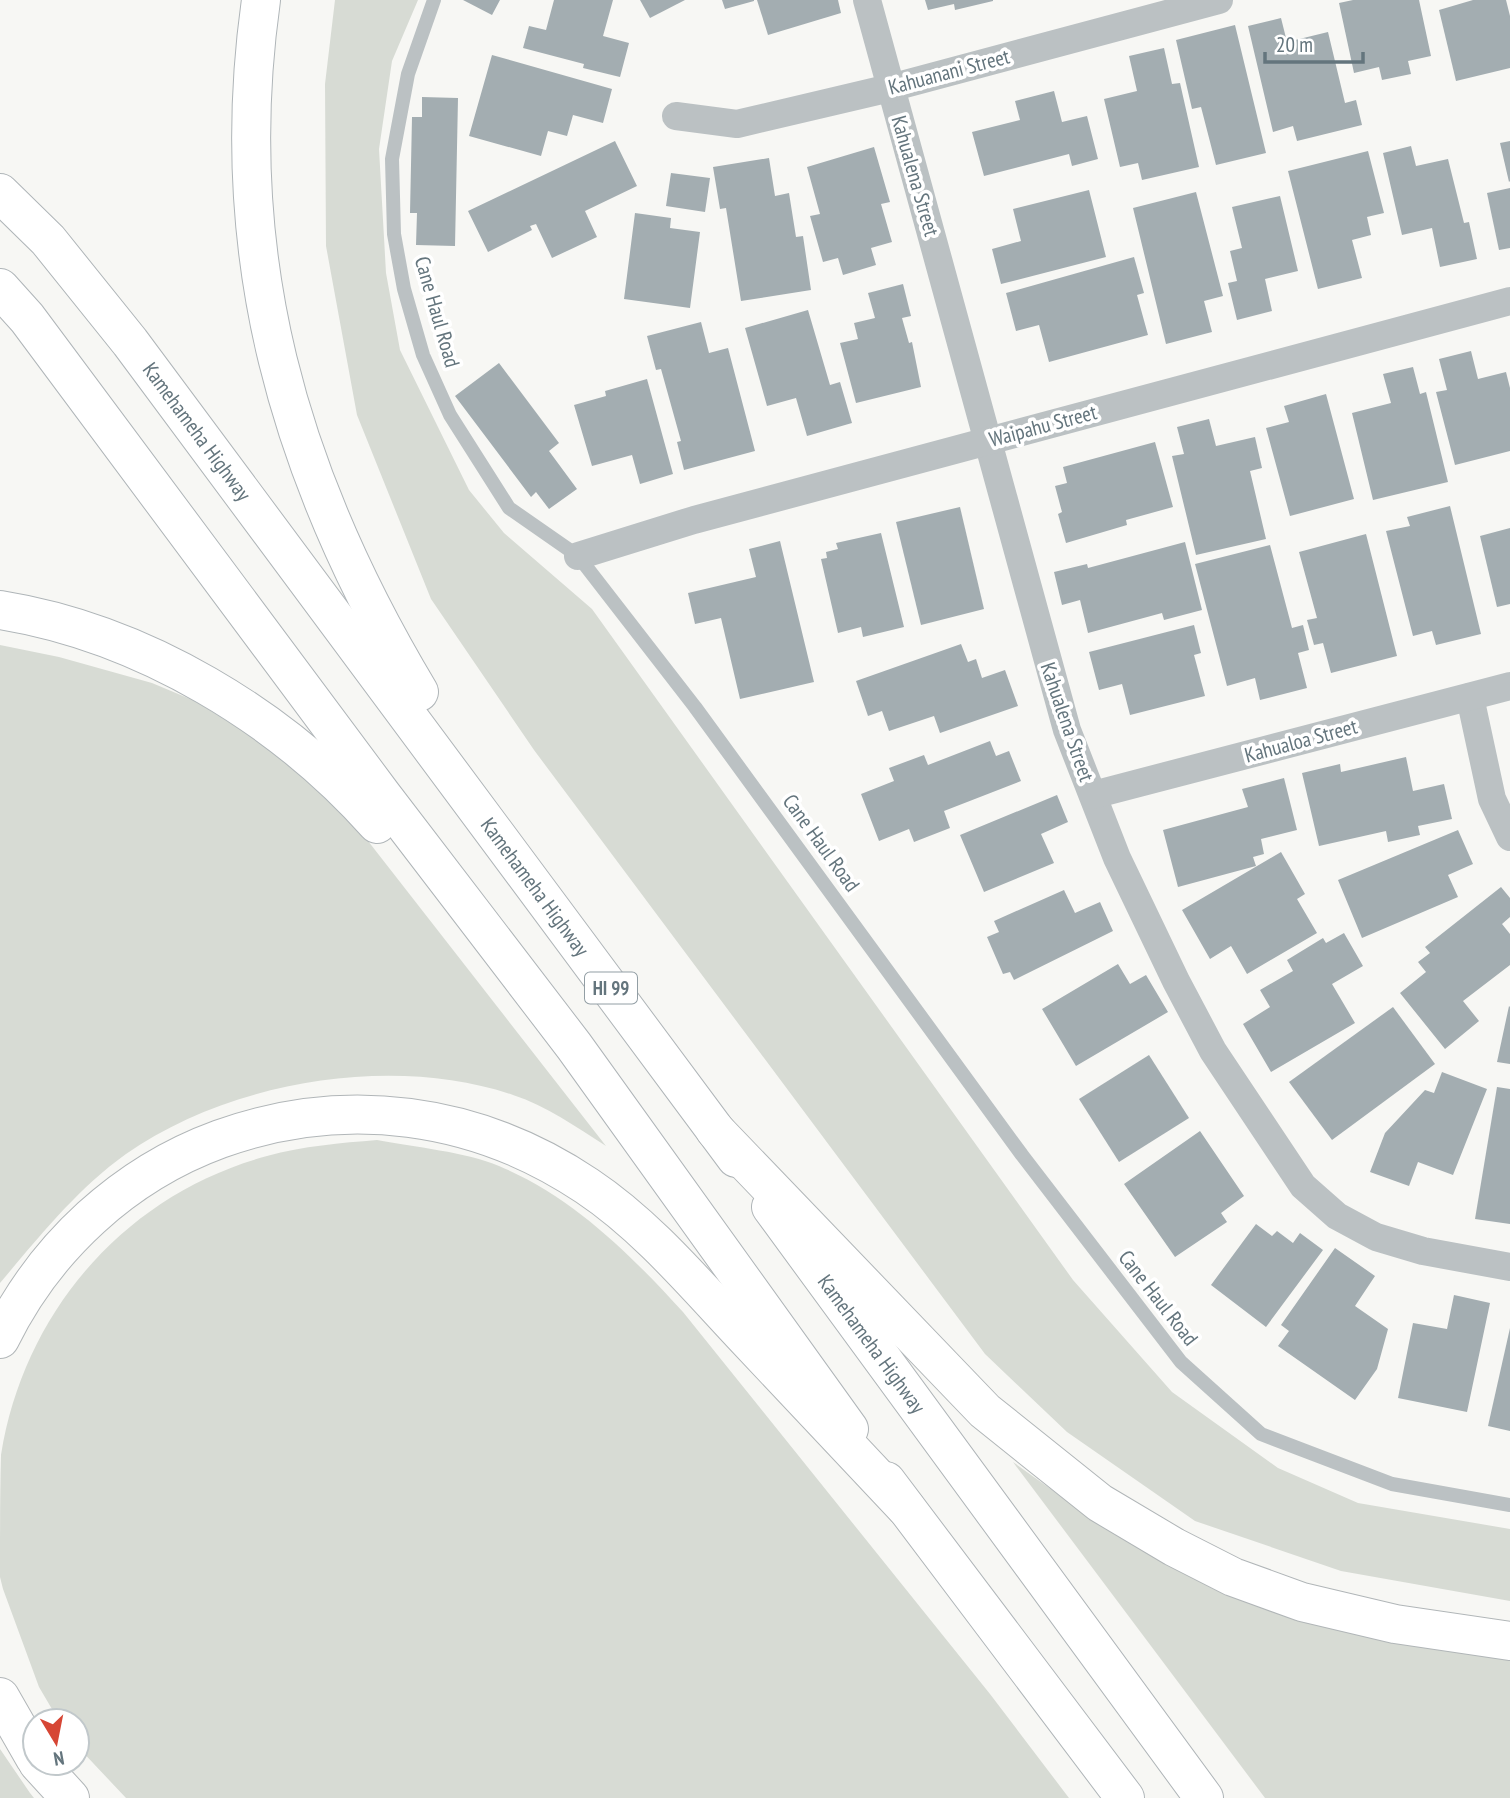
<svg xmlns="http://www.w3.org/2000/svg" width="1510" height="1798" viewBox="0 0 1510 1798" font-family="'PT Sans Narrow',sans-serif">
<style>
.green{fill:#d7dbd4}
.building{fill:#a3adb1}
.lines{fill:none;stroke-linecap:round;stroke-linejoin:round}
.primary-casing{stroke:#afb5b8;stroke-width:40}
.motorway-casing{stroke:#b1b6b8;stroke-width:40}
.service{stroke:#bbc1c3;stroke-width:14}
.minor{stroke:#bbc1c3;stroke-width:28}
.primary{stroke:#fff;stroke-width:38}
.motorway{stroke:#fff;stroke-width:38}
.labels{text-anchor:middle;stroke-width:7;stroke-linejoin:round;paint-order:stroke}
.shield{fill:#fff;stroke:#929ea4;stroke-width:2}
.shield-label{font-size:19px;font-weight:bold;fill:#64757d}
.street-label{font-size:21px;fill:#64757d;stroke:#fff}
</style>
<rect width="100%" height="100%" fill="#f7f7f4"/>
<g class="green">
<path d="M335,0H418L392,61L379,149L386,273L400,350L469,490L504,533L592,609L1073,1280L1172,1392L1278,1468L1358,1503L1510,1529V1601L1341,1571L1195,1521L1067,1432L985,1354L534,750L431,599L357,415L326,246L325,84Z"/>
<path d="M0,645L59,657L152,683L195,701L272,749L354,823L606,1146C576,1127 547,1106 513,1095C393,1054 230,1081 126,1154C77,1189 39,1237 0,1283Z"/>
<path d="M377,1140C413,1147 467,1152 499,1166C573,1197 630,1254 683,1312L990,1694L1069,1798H126L77,1746V1721H59L39,1687L3,1589L0,1577C0,1538 0,1494 1,1455C24,1311 126,1194 267,1156C303,1146 341,1143 377,1140Z"/>
<path d="M1013,1462L1083,1512L1510,1656V1798H1265Z"/>
<path d="M0,1749L30,1793L34,1798H0Z"/>
</g>
<g class="building">
<path d="M463,0H500L492,15Z"/>
<path d="M554,0H613L603,36L629,43L620,77L583,68L584,64L523,48L529,26L546,30Z"/>
<path d="M640,0H685L650,18Z"/>
<path d="M722,0H754V1L725,9Z"/>
<path d="M757,0H838L841,13L768,35Z"/>
<path d="M925,0H993V1L955,10L954,4L928,10Z"/>
<path d="M1353,0H1419L1431,56L1408,61L1411,74L1382,80L1379,67L1354,73L1339,3Z"/>
<path d="M1473,0H1506L1510,16V68L1456,81L1439,10Z"/>
<path d="M1281,18L1287,42L1328,32L1345,103L1356,100L1362,125L1297,141L1293,126L1273,132L1248,26Z"/>
<path d="M1235,25L1266,153L1216,165L1201,107L1192,109L1176,40Z"/>
<path d="M1164,48L1172,84L1180,83L1199,167L1142,180L1138,163L1120,167L1104,99L1137,91L1129,56Z"/>
<path d="M492,55L612,89L603,123L573,115L567,136L548,131L541,156L469,136Z"/>
<path d="M1054,91L1062,122L1087,116L1098,159L1072,166L1069,154L984,176L972,132L1020,120L1015,101Z"/>
<path d="M422,97L458,98L455,246L416,245L417,213H410L412,117H422Z"/>
<path d="M615,141L637,186L585,211L597,237L552,258L536,224L530,226L532,230L488,252L468,211Z"/>
<path d="M1510,141V181L1509,182L1500,143Z"/>
<path d="M1411,146L1416,166L1448,159L1464,223L1469,222L1477,259L1440,267L1432,228L1402,235L1383,153Z"/>
<path d="M874,147L890,202L881,204L892,242L871,248L876,265L843,275L838,258L823,262L810,216L820,214L807,167Z"/>
<path d="M1368,151L1384,213L1367,217L1371,235L1352,240L1362,278L1318,289L1288,171Z"/>
<path d="M769,158L775,196L789,193L796,237L803,236L811,290L741,301L726,208L720,209L713,167Z"/>
<path d="M671,173L710,178L705,212L666,206Z"/>
<path d="M1510,188V248L1499,250L1487,193Z"/>
<path d="M1089,190L1106,257L1001,284L992,249L1021,241L1013,209Z"/>
<path d="M1196,192L1223,296L1204,301L1212,332L1166,344L1133,208Z"/>
<path d="M1280,196L1298,271L1265,279L1272,311L1237,320L1228,283L1237,281L1230,251L1242,248L1232,207Z"/>
<path d="M635,213L671,218L670,228L700,232L690,308L624,299Z"/>
<path d="M1134,257L1144,293L1137,295L1148,335L1049,362L1039,325L1016,331L1006,293Z"/>
<path d="M903,284L911,316L902,318L909,343L912,342L921,387L856,403L840,343L858,339L854,323L875,318L868,293Z"/>
<path d="M808,310L830,385L840,382L852,423L807,436L796,398L767,406L745,328Z"/>
<path d="M701,322L709,353L728,348L755,451L684,470L677,442L681,441L661,369L656,370L647,336Z"/>
<path d="M1471,351L1478,379L1506,372L1510,388V451L1455,465L1436,392L1447,390L1439,359Z"/>
<path d="M499,363L559,443L549,451L577,489L549,509L536,492L531,497L455,396Z"/>
<path d="M1413,367L1420,394L1426,392L1448,482L1373,500L1352,413L1391,403L1383,374Z"/>
<path d="M647,379L673,474L640,484L632,455L592,466L574,405L606,396L605,391Z"/>
<path d="M1326,394L1354,499L1290,516L1266,428L1289,422L1284,406Z"/>
<path d="M1209,419L1216,446L1255,437L1262,468L1250,471L1266,539L1196,555L1172,456L1184,454L1177,427Z"/>
<path d="M1155,442L1173,507L1126,520L1127,525L1066,543L1058,514L1062,512L1055,486L1067,483L1063,467Z"/>
<path d="M1450,506L1481,634L1436,645L1432,631L1413,636L1386,531L1410,526L1407,517Z"/>
<path d="M960,507L984,609L921,625L896,522Z"/>
<path d="M1510,528V604L1497,607L1480,536Z"/>
<path d="M881,533L904,627L863,637L861,627L838,633L821,559L827,558L826,552L838,549L836,543Z"/>
<path d="M1366,534L1397,656L1331,673L1323,643L1314,645L1307,620L1317,618L1299,552Z"/>
<path d="M780,541L814,682L740,699L721,618L695,624L688,593L756,577L749,549Z"/>
<path d="M1185,542L1202,610L1164,620L1162,613L1088,633L1080,600L1062,605L1054,572L1087,564L1088,568Z"/>
<path d="M1270,545L1292,628L1303,625L1309,650L1298,653L1307,688L1260,700L1255,678L1227,686L1195,564Z"/>
<path d="M1194,625L1201,653L1194,655L1205,696L1130,715L1122,684L1099,690L1089,652Z"/>
<path d="M961,644L968,662L976,659L982,678L1005,670L1018,706L940,733L934,716L889,731L882,711L868,716L856,681Z"/>
<path d="M990,741L996,756L1009,751L1021,781L944,811L950,828L914,842L909,829L879,841L861,794L894,781L889,768L924,755L928,765Z"/>
<path d="M1406,757L1413,791L1444,784L1452,819L1418,826L1420,835L1388,842L1386,831L1319,846L1302,773L1340,764L1341,772Z"/>
<path d="M1284,778L1297,830L1261,839L1264,854L1253,857L1256,866L1178,887L1163,830L1248,807L1242,789Z"/>
<path d="M1057,795L1068,822L1041,834L1054,863L984,892L960,835Z"/>
<path d="M1458,830L1473,864L1448,875L1458,897L1362,938L1338,880Z"/>
<path d="M1281,852L1305,894L1297,899L1317,933L1247,974L1231,946L1210,959L1182,910Z"/>
<path d="M1501,887L1510,898V917L1502,924L1510,934V965L1463,1001L1479,1021L1445,1049L1400,993L1426,972L1418,962L1430,953L1425,947Z"/>
<path d="M1064,890L1075,913L1100,902L1113,931L1014,980L1010,972L1003,974L987,937L999,932L994,921Z"/>
<path d="M1344,933L1363,966L1332,984L1355,1023L1271,1072L1243,1024L1270,1007L1260,990L1293,971L1287,960L1323,938L1326,943Z"/>
<path d="M1118,964L1130,984L1146,975L1168,1012L1076,1066L1042,1009Z"/>
<path d="M1509,1006L1510,1007V1064L1497,1062Z"/>
<path d="M1393,1007L1435,1064L1332,1140L1289,1082Z"/>
<path d="M1149,1055L1189,1118L1119,1162L1079,1099Z"/>
<path d="M1442,1072L1487,1089L1453,1175L1418,1162L1409,1186L1370,1172L1385,1133L1425,1090L1434,1093Z"/>
<path d="M1497,1087L1510,1089V1224L1475,1219Z"/>
<path d="M1200,1131L1244,1196L1221,1213L1227,1222L1175,1257L1124,1184Z"/>
<path d="M1256,1224L1272,1236L1277,1231L1293,1243L1300,1233L1323,1250L1266,1327L1211,1285Z"/>
<path d="M1335,1248L1375,1276L1355,1306L1388,1329L1377,1369L1355,1400L1278,1346L1289,1331L1281,1325Z"/>
<path d="M1454,1295L1490,1303L1467,1412L1398,1398L1413,1323L1447,1329Z"/>
<path d="M1510,1328V1431L1488,1426Z"/>
</g>
<g class="lines">
<defs>
<g id="primary">
<path d="M261,0C225,254 289,475 419,692"/>
<path id="s1" d="M0,193L48,240L130,342L736,1158"/>
<path d="M0,288L27,318L382,795L574,1046L849,1429"/>
<path d="M0,610C143,633 282,717 377,824"/>
<path id="s2" d="M771,1207L1204,1798"/>
<path d="M886,1481L1125,1798"/>
</g>
<g id="motorway">
<path d="M715,1130L985,1411L1100,1503L1174,1547L1233,1577L1302,1602L1395,1624L1510,1641"/>
<path d="M0,1339C45,1247 124,1174 220,1139C345,1094 477,1112 587,1186C647,1226 696,1285 745,1337C798,1394 852,1451 906,1508"/>
<path d="M0,1697L35,1758"/>
<path d="M38,1763L70,1798"/>
</g>
</defs>
<use href="#primary" class="primary-casing"/>
<use href="#motorway" class="motorway-casing"/>
<path class="service" d="M434,0L408,74L392,159L394,234L404,289L423,355L450,415L509,508L578,556L695,707L1022,1155L1181,1362L1261,1434L1392,1484L1510,1505"/>
<g class="minor">
<path d="M867,0L1067,730L1117,858L1176,981L1213,1051L1303,1186L1337,1216L1376,1237L1423,1251L1510,1267"/>
<path d="M676,116L737,124L890,88L1219,0"/>
<path d="M578,556L694,520L1510,301"/>
<path d="M1470,697L1492,799L1510,837"/>
<path d="M1093,795L1510,686"/>
</g>
<use href="#primary" class="primary"/>
<use href="#motorway" class="motorway"/>
</g>
<g class="labels">
<rect class="shield" x="585" y="972.5" width="52" height="31" rx="5"/>
<g class="shield-label">
<text x="611" y="995">HI 99</text>
</g>
<g class="street-label">
<text transform="translate(949 72) rotate(-15)" y="7">Kahuanani Street</text>
<text transform="translate(915 176) rotate(74)" y="7">Kahualena Street</text>
<text transform="translate(437 312) rotate(74)" y="7">Cane Haul Road</text>
<text transform="translate(1043 426) rotate(-15)" y="7">Waipahu Street</text>
<text dy="7" stroke="none"><textPath href="#s1" startOffset="310">Kamehameha Highway</textPath></text>
<text transform="translate(1067 722) rotate(71)" y="7">Kahualena Street</text>
<text transform="translate(1301 741) rotate(-15)" y="7">Kahualoa Street</text>
<text transform="translate(821 843) rotate(54)" y="7">Cane Haul Road</text>
<text dy="7" stroke="none"><textPath href="#s1" startOffset="877">Kamehameha Highway</textPath></text>
<text transform="translate(1158 1298) rotate(52)" y="7">Cane Haul Road</text>
<text dy="7" stroke="none"><textPath href="#s2" startOffset="170">Kamehameha Highway</textPath></text>
</g>
</g>
<g transform="translate(56 1742) rotate(170)"><circle r="33" fill="#ffffff" stroke="#c1c8cb" stroke-width="2"/>
<path d="M0-5L12 26L0 18L-12 26Z" fill="#d64635"/>
<text y="-10" font-size="19" font-weight="bold" text-anchor="middle" fill="#64757d">N</text>
</g>
<path d="M1265 52v10h98v-10" fill="none" stroke="#64757d" stroke-width="3.5"/>
<text x="1276" y="52" font-size="21" fill="#64757d" stroke="#ffffff" stroke-width="5" paint-order="stroke">20 m</text>
</svg>
